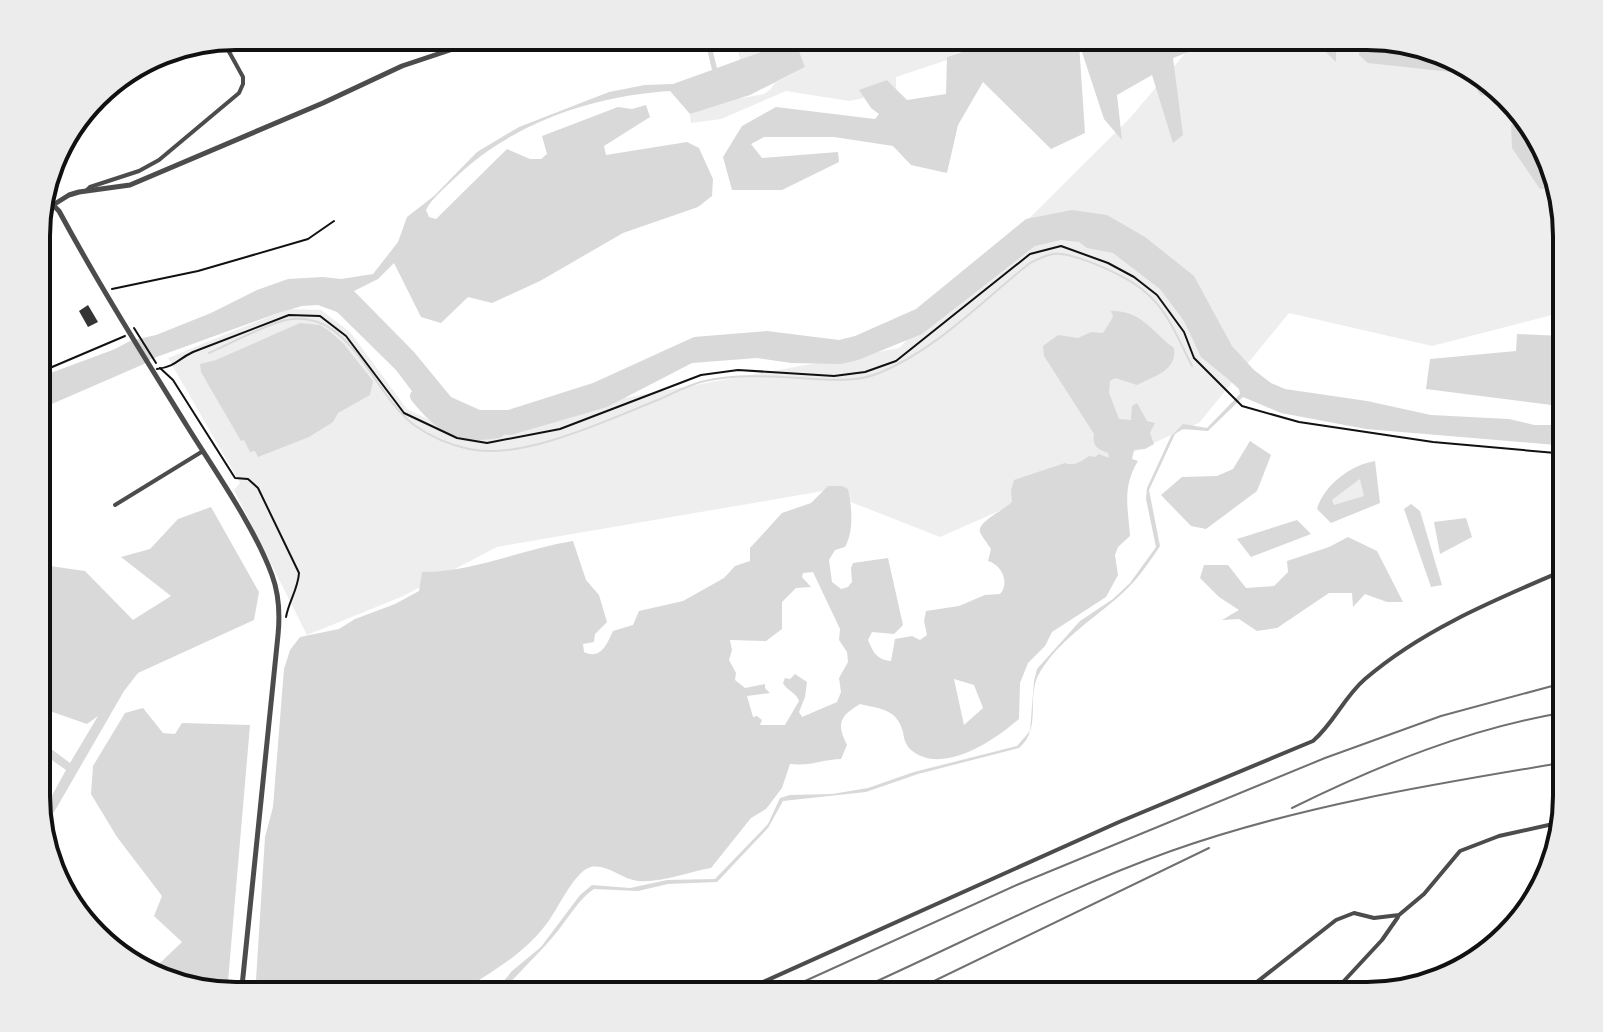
<svg xmlns="http://www.w3.org/2000/svg" width="1603" height="1032" viewBox="0 0 1603 1032" font-family="'Asap Condensed',sans-serif">
<style>
.green{fill:#eee}
.water{fill:#d9d9d9;fill-rule:evenodd}
.lines{fill:none;stroke-linecap:round;stroke-linejoin:round}
.stream{stroke:#d9d9d9;stroke-width:2}
.river{stroke:#d9d9d9;stroke-width:14}
.building{fill:#353535}
.path{stroke:#111;stroke-width:2}
.minor{stroke:#4c4c4c;stroke-width:4}
.tertiary{stroke:#4c4c4c;stroke-width:5}
.rail{stroke:#707070;stroke-width:2}
.rim{fill:none;stroke:#111;stroke-width:4}
</style>
<rect width="100%" height="100%" fill="#fff"/>
<g class="green">
<path d="M735,36H791L792,39L740,60Z"/>
<path d="M800,36H998L947,57V60L896,77V89L887,80L860,91L864,98L849,101L786,91L721,119L691,123L690,114L726,101L764,94L770,90L775,83L805,67L798,48L802,42Z"/>
<path d="M1200,36H1367L1478,70L1540,137L1567,224V311L1432,346L1289,313L1199,423L940,537L823,491L497,547L401,597L307,635L234,490L240,483L168,358L288,309L321,310L350,332L407,409L446,428L482,424L899,348L1129,119Z"/>
<path d="M1361,478L1365,496L1334,506L1332,500Z"/>
</g>
<g class="water">
<path d="M704,36H709L717,68L801,37L802,42L798,48L805,67L750,95L690,114L670,91C592,96 512,123 455,178C445,188 432,198 426,210L429,217L436,219L507,149L530,159H541L547,154L542,136L618,107L632,109L646,105L650,117L604,146L606,155L687,142L699,148L713,179L712,196L698,207L623,233L540,281L492,303L468,297L441,323L421,317L394,263L378,279L354,291L414,352L451,397L480,410H508L593,383L694,337L767,331L839,340L855,336L916,309L1026,219L1072,210L1107,215L1145,237L1194,276L1232,346L1254,370L1271,383L1285,389L1367,401L1431,415L1509,419L1534,425H1567V446L1366,429L1281,413L1243,397L1208,431L1182,429L1175,434L1149,490L1160,546C1147,566 1134,584 1116,599C1090,621 1058,642 1040,672C1025,696 1043,728 1019,748L918,774L866,792L783,801L768,828L717,882L668,884L638,891L594,889C579,899 569,917 557,932C539,954 517,974 498,996H491L512,971L541,947L580,895L592,885L630,888L667,880L715,879L768,824L780,798L790,795L832,794L868,788L914,772L1017,746L1030,731L1034,681L1037,669L1080,621L1113,599L1130,583L1156,547L1146,499L1147,488L1171,436L1183,424L1207,428L1240,394L1239,389L1228,379L1201,357L1184,321L1160,289L1113,253L1087,248L1079,242L1061,240L1035,246L922,334L858,360L841,364L791,363L757,358L692,363L607,407L511,435L468,431L436,417L421,403L396,370L337,312L318,305L302,306L278,313L151,359L144,364L38,410V378L40,377L115,349L130,341L156,335L211,313L257,290L288,279L323,277L341,279L373,274L398,242L407,217L434,196L477,152L519,127L609,92L645,85L673,84L712,70Z"/>
<path d="M1009,36H1206L1205,46L1173,58L1183,135L1173,143L1152,75L1117,95L1122,140L1104,119L1079,43L1085,133L1051,149L983,82L958,125L947,173L911,165L893,146L834,137H764L751,144L762,158L838,152L839,162L782,190H732L723,157L742,126L776,107L875,119L879,114L871,108L859,90L887,80L907,100L946,94L947,57Z"/>
<path d="M1321,36H1346L1336,47V62L1325,51Z"/>
<path d="M1360,36L1478,70L1505,98L1480,95L1469,74L1368,63L1359,55Z"/>
<path d="M1521,116L1540,137L1560,201L1557,203L1549,188L1540,189L1512,148L1511,125L1521,121Z"/>
<path d="M1111,311C1141,310 1151,331 1174,348C1177,371 1154,376 1137,385L1115,378L1110,381L1109,393L1119,419L1131,420L1132,406L1137,403L1147,421L1155,423L1150,433L1154,444L1145,449L1134,450L1132,459L1138,461C1122,487 1128,507 1130,536L1118,547L1115,555L1118,575L1106,597L1052,632L1045,646L1028,663L1020,683L1019,719C994,741 941,777 910,749C905,744 904,738 903,732C897,709 881,709 860,704C840,716 836,723 847,745L841,759C820,760 813,766 790,764L782,788L766,809L751,818L711,868C689,872 660,883 638,881C621,879 608,864 591,867C576,870 559,906 550,919C528,951 498,968 465,989L445,985L403,996H255L265,837L273,807L284,669L290,650L300,637L339,629L355,619L395,604L419,591L422,572C474,572 522,549 573,541L586,580L599,595L607,622L595,634L594,642L583,644L584,652C601,660 607,644 613,631L633,625L639,611L683,601L724,578L735,566L750,561V548L782,513L811,503L828,486H842L848,489C852,508 854,531 845,547L835,550L829,560L832,582L841,589L848,587L852,582L851,568L853,563L888,558L903,625L894,634L872,632L868,640C873,652 877,660 891,661L895,639L912,636L920,640L927,635L924,621L926,611L959,606L985,595L1000,594C1010,583 1002,565 988,561L991,549C988,544 982,537 980,532C977,522 1004,510 1012,502L1011,490L1014,480L1065,463C1074,467 1082,461 1089,456L1095,457L1099,454L1109,458L1108,453C1098,449 1092,447 1094,434L1044,356L1043,346L1058,335L1078,338L1091,332L1103,333L1113,317ZM813,572L840,629L839,640L847,652L848,662L839,678L841,692L837,702L802,717L799,712L805,697L807,682L795,674L790,679L785,678L783,683C787,691 796,692 799,701L785,725H760L762,720L757,716L753,717L747,696L770,693L765,688V684L745,688L735,680L736,673L729,660L732,650L730,640L766,641L782,629V602L796,588L811,587L802,577L803,573ZM954,679L974,685L983,708L964,725Z"/>
<path d="M1567,320V407L1426,389L1430,359L1516,351L1517,334L1563,336Z"/>
<path d="M300,323L320,325L328,330L343,343L373,381L370,395L338,413L333,422L309,437L258,457L255,451L250,452L244,440L241,441L201,372L200,364L216,360Z"/>
<path d="M1250,441L1271,455L1257,491L1206,529L1191,526L1161,495L1182,477L1217,476L1233,469Z"/>
<path d="M1375,461L1380,503L1331,523L1317,509C1324,485 1351,465 1375,461ZM1360,479L1364,496L1334,505L1332,500Z"/>
<path d="M1411,504L1420,511L1442,585L1431,587L1404,509Z"/>
<path d="M211,507L259,592L254,620L138,673L124,691L42,833L38,821L66,770L39,751L38,739L70,763L98,716L87,724L41,708L38,698V649L41,645C40,618 43,592 50,566L85,571L133,620L171,596L121,557L150,549L178,519Z"/>
<path d="M1466,518L1472,537L1440,554L1434,522Z"/>
<path d="M1297,520L1311,534L1251,557L1237,539Z"/>
<path d="M1348,537L1377,551L1403,602H1387L1365,594L1353,607L1352,593H1329L1277,628L1257,631L1239,619L1222,620L1239,610L1219,597L1200,578L1204,565H1228L1246,588L1274,586L1288,572L1287,561L1329,547Z"/>
<path d="M143,708L163,733L175,734L182,723L250,725L227,993L136,966L160,963L182,942L154,916L162,896L117,837L91,794L93,766L125,713Z"/>
</g>
<g class="lines">
<g class="stream">
<path d="M209,353C230,344 264,325 286,320C351,307 372,394 414,425C431,437 450,445 469,449C522,461 610,419 660,399C674,393 690,384 705,381C740,373 777,377 813,379C835,380 858,382 879,373C936,350 982,301 1030,263C1037,260 1045,255 1053,254C1075,252 1129,277 1145,292C1168,310 1179,341 1192,366"/>
<path d="M38,606L45,615"/>
</g>
<path class="river" d="M417,396C442,427 458,438 498,431"/>
</g>
<path class="building" d="M88,305L98,322L88,327L79,311Z"/>
<g class="lines">
<g class="path">
<path d="M112,289L198,271L308,239L334,221"/>
<path d="M134,328L156,363"/>
<path d="M160,368L173,380L235,478L248,479L258,488L299,573C298,589 289,601 286,617"/>
<path d="M157,369C177,366 176,360 193,352L289,315L320,316L346,336L404,413L457,438L487,443L560,429L701,375L738,370L834,376L865,372L896,361L1030,254L1061,246L1108,263L1134,277L1157,295L1184,332L1194,358L1242,406L1299,422L1433,442L1567,454"/>
<path d="M38,373L125,336"/>
</g>
<g class="minor">
<path d="M86,191L90,187L139,171L159,160L239,93L243,84V77L222,39"/>
<path d="M115,505L203,451"/>
<path d="M732,996L1119,822L1313,741C1334,723 1344,697 1365,679C1423,629 1497,599 1567,569"/>
<path d="M1239,996L1336,920L1354,913L1374,918L1399,915L1424,894L1460,851L1499,836L1562,822"/>
<path d="M1330,996L1382,940L1398,917"/>
</g>
<g class="tertiary">
<path d="M39,205H53"/>
<path d="M53,205L59,211C99,285 143,355 187,426C215,471 254,526 272,575C279,594 280,615 278,635L241,996"/>
<path d="M53,205L69,195L79,192L130,185L323,103L402,66L492,36"/>
</g>
<g class="rail">
<path d="M1292,808C1379,765 1470,728 1567,712"/>
<path d="M772,996L1019,884L1325,758L1441,716L1567,682"/>
<path d="M844,996C953,948 1059,891 1171,851C1298,806 1434,784 1567,762"/>
<path d="M903,996L1209,848"/>
</g>
</g>
<path d="M0 0H1603V1032H0ZM236 50H1367A186 186 0 0 1 1553 236V796A186 186 0 0 1 1367 982H236A186 186 0 0 1 50 796V236A186 186 0 0 1 236 50Z" fill="#ececec" fill-rule="evenodd"/>
<path class="rim" d="M236 50H1367A186 186 0 0 1 1553 236V796A186 186 0 0 1 1367 982H236A186 186 0 0 1 50 796V236A186 186 0 0 1 236 50Z"/>
</svg>
